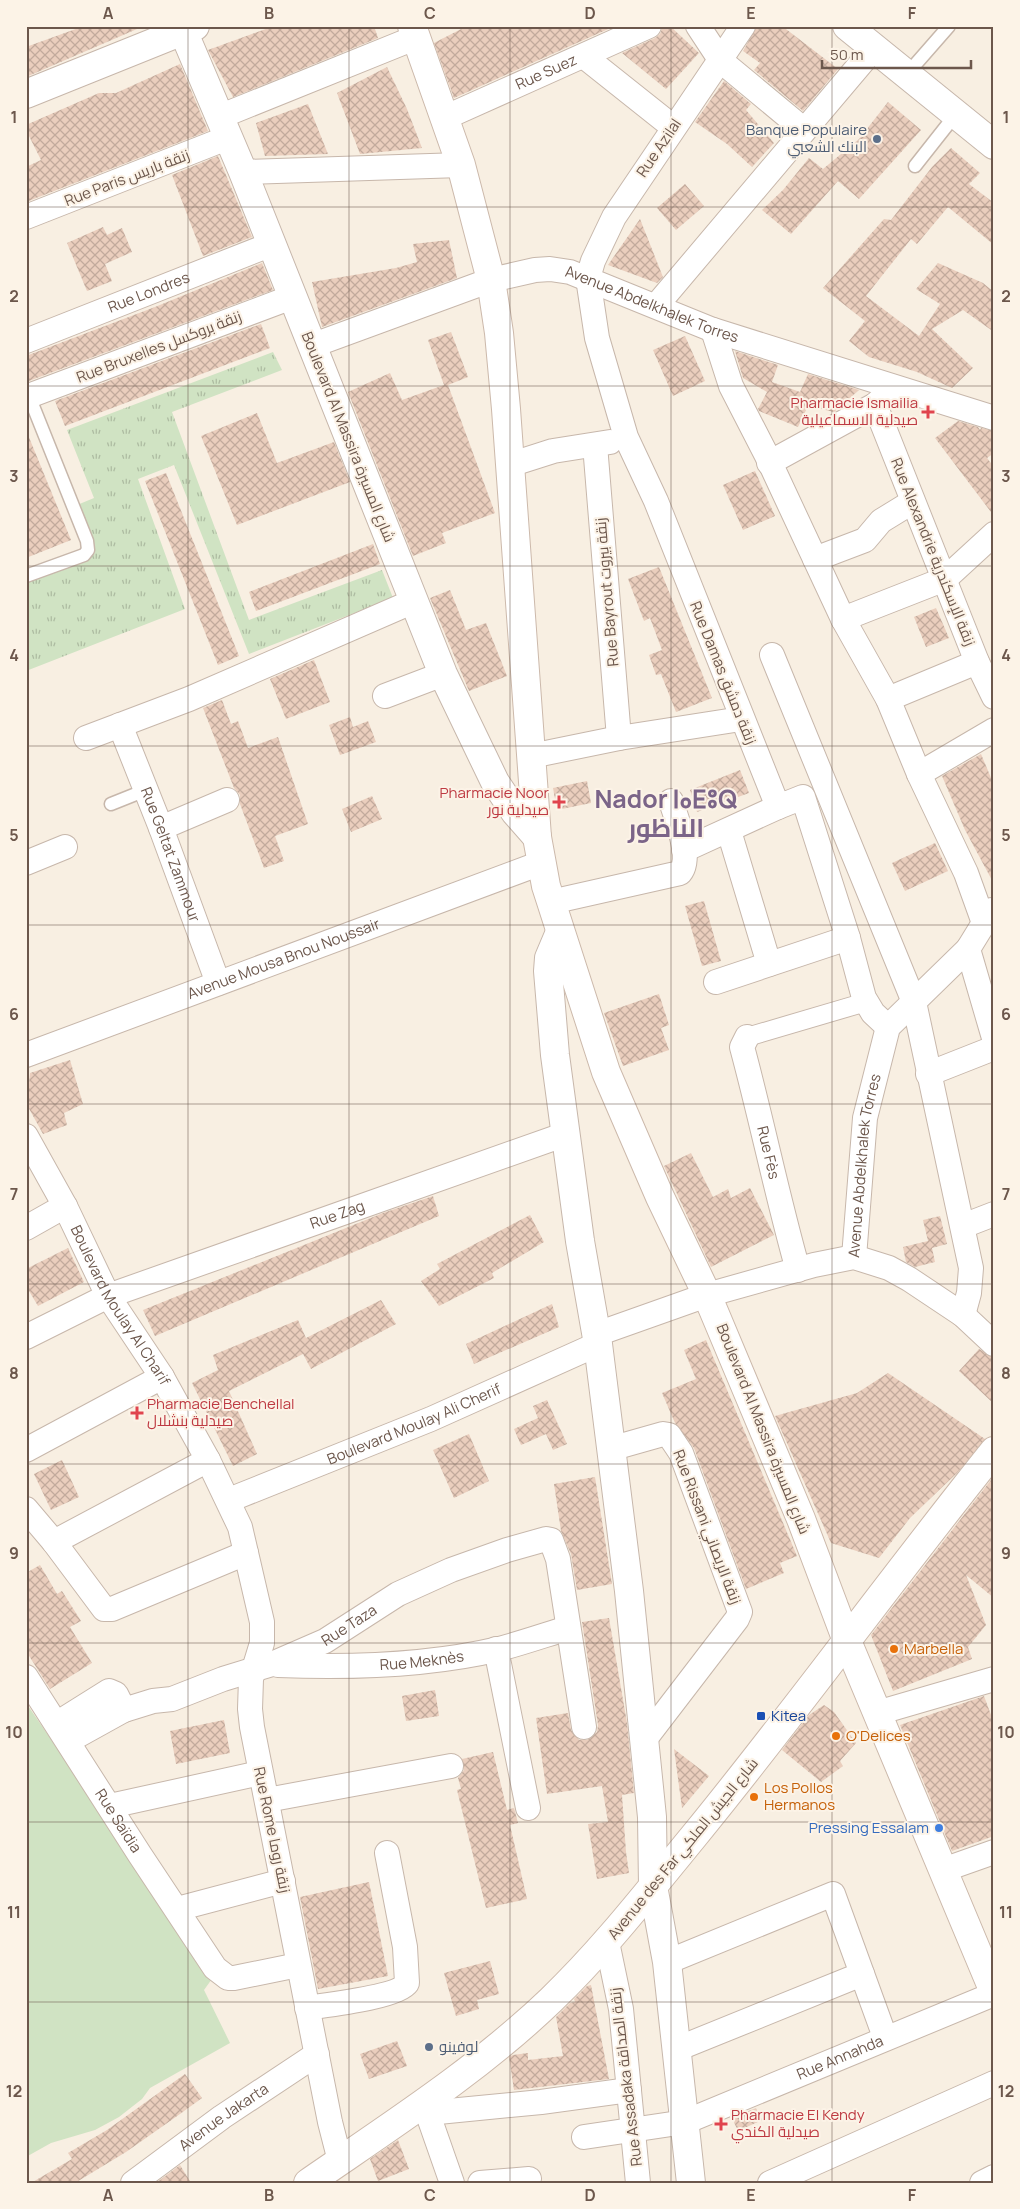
<svg xmlns="http://www.w3.org/2000/svg" width="1020" height="2209" viewBox="0 0 1020 2209" font-family="Manrope,Cairo,'Noto Sans Tifinagh',sans-serif">
<style>
.grass{fill:url(#grass-tufts)}
.pitch{fill:#d0e3c3}
.building{fill:url(#building-cross-hatch)}
.lines{fill:none;stroke-linecap:round;stroke-linejoin:round}
.service-casing{stroke:#c7b7ab;stroke-width:15}
.pedestrian-casing{stroke:#c7b7ab;stroke-width:20}
.minor-casing{stroke:#c7b7ab;stroke-width:26}
.tertiary-casing{stroke:#c7b7ab;stroke-width:30}
.secondary-casing{stroke:#ccb9ab;stroke-width:30}
.service{stroke:#fff;stroke-width:12}
.pedestrian{stroke:#fff;stroke-width:18}
.minor{stroke:#fff;stroke-width:24}
.tertiary{stroke:#fff;stroke-width:28}
.secondary{stroke:#fff;stroke-width:28}
.grid{fill:none;stroke:#6c574c;stroke-width:1;stroke-opacity:0.55}
.service-dot{fill:#5c6f8a;stroke:#fcf3e7;stroke-width:2}
.health-dot{fill:#e0444e;stroke:#fcf3e7;stroke-width:2}
.food-dot{fill:#e8710a;stroke:#fcf3e7;stroke-width:2}
.transit-dot{fill:#1a4fb4;stroke:#fcf3e7;stroke-width:2}
.shop-dot{fill:#3f7fe0;stroke:#fcf3e7;stroke-width:2}
.labels{text-anchor:middle;stroke-width:4;stroke-linejoin:round;paint-order:stroke}
.street-label{font-size:15px;fill:#6c574c;stroke:#fcf3e7}
.service-label{font-size:15px;fill:#4e5e75;stroke:#fcf3e7;text-anchor:end}
.health-label{font-size:15px;fill:#be3a42;stroke:#fcf3e7;text-anchor:end}
.food-label{font-size:15px;fill:#c56008;stroke:#fcf3e7;text-anchor:start}
.transit-label{font-size:15px;fill:#164399;stroke:#fcf3e7;text-anchor:start}
.shop-label{font-size:15px;fill:#366cbe;stroke:#fcf3e7;text-anchor:end}
.town-label{font-size:25px;font-weight:bold;fill:#7b6488;stroke:#fcf3e7}
.neatline{fill:none;stroke:#6c574c;stroke-width:2}
.grid-label{font-size:16px;text-anchor:middle;font-weight:bold;fill:#6c574c}
</style>
<defs>
<pattern id="grass-tufts" width="24" height="20" patternUnits="userSpaceOnUse" patternTransform="scale(1.25)"><rect width="24" height="20" fill="#d0e3c3"/><path d="M3 7l-1-3M5 7V3M7 7l1-3M15 17l-1-3M17 17v-4M19 17l1-3" fill="none" stroke="#adbba1"/></pattern>
<pattern id="building-cross-hatch" width="8" height="8" patternUnits="userSpaceOnUse" patternTransform="scale(1.25)"><rect width="8" height="8" fill="#eacebd"/><path d="M0 0l8 8M0 8l8-8" fill="none" stroke="#c2aa9c"/></pattern>
</defs>
<rect width="100%" height="100%" fill="#f8efe2"/>
<path class="grass" d="M273,352L282,370L172,412L249,620L382,570L393,598L249,654L174,465L138,479L185,609L26,671V580L95,553L77,505L94,498L67,430Z"/>
<path class="pitch" d="M26,1703L214,1976L204,1990L230,2043L150,2088L142,2099L119,2117L95,2130L51,2143L26,2157Z"/>
<g class="building">
<path d="M84,26H144L26,77V47Z"/>
<path d="M274,26H374L378,38L233,97L208,50Z"/>
<path d="M467,26H615L454,98L434,43Z"/>
<path d="M663,26H670L699,53L666,89L622,53L655,38L660,34Z"/>
<path d="M757,26H782L838,69L803,111L754,70L760,63L743,51Z"/>
<path d="M180,64L208,131L26,202V167L41,160L26,130V125L99,93H116Z"/>
<path d="M387,67L407,109L422,148L360,154L337,93Z"/>
<path d="M724,81L751,104L746,110L774,143L752,167L727,144L695,122Z"/>
<path d="M888,102L921,130L859,199L838,181L791,234L762,210L783,190L809,158L823,169L859,139Z"/>
<path d="M308,104L328,154L265,156L256,123Z"/>
<path d="M951,148L980,173L969,184L994,203V245L948,207L917,244L911,239L866,296L919,336L940,304L916,289L938,263L983,283L994,292V332L963,310L932,329L973,368L952,388L917,372L869,357L849,341L865,321L823,288L884,219L891,220L932,167Z"/>
<path d="M218,156L252,237L203,256L172,175Z"/>
<path d="M685,184L704,206L676,230L657,208Z"/>
<path d="M640,219L663,277L657,283L608,265Z"/>
<path d="M103,227L107,235L122,228L132,252L105,264L112,281L87,291L67,243Z"/>
<path d="M449,240L457,278L322,327L312,282L396,268L417,262L413,244Z"/>
<path d="M262,263L273,290L26,382V356L155,307Z"/>
<path d="M261,324L270,348L65,426L55,401Z"/>
<path d="M451,332L468,377L448,385L495,513L442,533L446,543L413,556L348,392L390,373L402,400L444,385L428,340Z"/>
<path d="M685,336L705,381L673,396L653,350Z"/>
<path d="M735,351L778,365L772,382L800,392L808,374L859,390L834,412L808,406L798,427L759,411L758,409L767,392L743,378Z"/>
<path d="M257,413L277,463L334,442L350,482L237,525L201,436Z"/>
<path d="M958,421L978,427L980,430L981,428L994,431V453L987,458L994,467V516L935,438Z"/>
<path d="M26,430L71,540L26,558Z"/>
<path d="M755,471L775,516L743,530L723,485Z"/>
<path d="M166,473L239,656L218,665L145,481Z"/>
<path d="M373,544L380,564L256,611L249,592Z"/>
<path d="M659,567L712,698L676,712L661,674L656,675L649,655L662,650L650,618L644,621L628,579Z"/>
<path d="M450,590L466,630L486,623L507,676L469,691L430,598Z"/>
<path d="M936,608L949,638L926,647L914,617Z"/>
<path d="M314,660L330,702L286,719L270,679Z"/>
<path d="M222,700L231,724L238,721L248,748L278,737L308,824L275,836L284,861L264,868L240,804V795L234,788L203,708Z"/>
<path d="M350,717L353,727L368,721L376,742L340,755L329,725Z"/>
<path d="M981,754L994,785V884L965,830L942,776Z"/>
<path d="M740,770L749,793L697,812L690,790Z"/>
<path d="M587,781L591,803L557,810L553,788Z"/>
<path d="M372,796L382,819L351,832L342,809Z"/>
<path d="M935,843L948,871L905,891L892,863Z"/>
<path d="M704,901L721,961L702,966L685,906Z"/>
<path d="M659,994L669,1025L661,1028L669,1050L623,1066L604,1013Z"/>
<path d="M70,1060L83,1104L64,1113L67,1125L43,1134L27,1105L30,1073Z"/>
<path d="M691,1153L713,1197L728,1189L731,1198L750,1188L774,1235L711,1267L664,1166Z"/>
<path d="M433,1196L439,1216L155,1336L143,1310L383,1213Z"/>
<path d="M530,1215L544,1242L492,1273L494,1278L439,1306L421,1281L440,1269L437,1264Z"/>
<path d="M940,1216L947,1244L932,1248L935,1262L915,1267L906,1262L903,1247L928,1241L923,1220Z"/>
<path d="M68,1248L84,1282L38,1306L26,1286V1269Z"/>
<path d="M381,1300L396,1324L311,1369L303,1354L229,1391L257,1454L233,1466L192,1383L218,1370L213,1355L298,1320L306,1338Z"/>
<path d="M552,1304L559,1327L474,1364L466,1344Z"/>
<path d="M706,1340L797,1556L780,1563L784,1573L746,1589L694,1448L675,1423L662,1393L696,1379L684,1350Z"/>
<path d="M979,1349L994,1357V1404L959,1371Z"/>
<path d="M888,1373L985,1439L957,1473L910,1518L879,1558L831,1543L775,1416L857,1393Z"/>
<path d="M547,1400L567,1444L553,1450L546,1434L521,1445L514,1429L538,1418L533,1406Z"/>
<path d="M469,1434L489,1481L454,1498L433,1450Z"/>
<path d="M62,1460L79,1497L51,1510L34,1474Z"/>
<path d="M994,1476V1598L966,1575L986,1625L968,1647L972,1659L893,1691L871,1635Z"/>
<path d="M595,1477L612,1584L577,1590L571,1554L561,1531L554,1484Z"/>
<path d="M40,1565L57,1594L62,1591L81,1621L70,1627L92,1663L50,1689L26,1651V1573Z"/>
<path d="M609,1618L627,1723L634,1793L622,1795L626,1852L629,1873L597,1879L588,1824L608,1822L602,1786L547,1794L536,1718L568,1713L571,1730L579,1740H587L597,1732L598,1725L582,1622Z"/>
<path d="M435,1690L439,1716L406,1721L402,1696Z"/>
<path d="M984,1696L994,1723V1836L952,1851L900,1725Z"/>
<path d="M824,1705L834,1712L856,1743L840,1761L843,1766L821,1782L782,1750L809,1715Z"/>
<path d="M224,1720L230,1753L176,1764L170,1731Z"/>
<path d="M674,1749L709,1776L682,1808Z"/>
<path d="M493,1752L507,1810L514,1808L518,1823L510,1825L527,1899L486,1908L457,1790L461,1789L458,1778L464,1770L462,1759Z"/>
<path d="M369,1882L388,1976L318,1989L300,1897Z"/>
<path d="M490,1961L499,1994L477,2000L479,2009L456,2016L444,1973Z"/>
<path d="M591,1985L609,2079L514,2090L509,2057L513,2055L528,2053V2060L563,2056L556,2017L570,2003L575,2002L574,1999L587,1986Z"/>
<path d="M397,2041L407,2066L369,2079L360,2054Z"/>
<path d="M185,2074L202,2098L180,2114L126,2152L75,2183H31L72,2159L68,2153L107,2130Z"/>
<path d="M756,2108L762,2120L738,2131L732,2118Z"/>
<path d="M398,2140L409,2169L378,2181L370,2159Z"/>
<path d="M180,2165L191,2183H156Z"/>
</g>
<g class="lines">
<defs>
<g id="service">
<path d="M907,74L949,26"/>
<path d="M915,166L956,114"/>
<path d="M26,576L84,555L88,550L87,541L29,396"/>
<path d="M111,804L146,790"/>
</g>
<path id="pedestrian" d="M747,1037L866,1002"/>
<g id="minor">
<path d="M698,26L721,61L803,129"/>
<path d="M743,26L614,217L593,261L588,278L597,338L626,437L656,501L778,807L803,797L848,938L864,998L873,1013L888,1027"/>
<path d="M585,57L673,127"/>
<path d="M219,117L417,37"/>
<path id="s1" d="M444,118L649,26"/>
<path d="M243,172L461,165"/>
<path d="M26,217L227,138"/>
<path d="M656,306L874,48"/>
<path d="M713,330L731,386L766,454L843,619L888,699L919,774L966,873L984,923"/>
<path id="s2" d="M26,341L272,244"/>
<path id="s3" d="M311,346L491,280L535,270L550,269L570,272L713,330L994,418"/>
<path d="M26,397L292,297"/>
<path d="M875,405L977,662L994,697"/>
<path d="M595,445L619,738"/>
<path d="M769,463L875,405L886,395"/>
<path d="M509,465L553,451L610,442"/>
<path d="M815,559L865,540L881,521L912,502"/>
<path d="M843,619L945,579L994,534"/>
<path d="M772,655L914,1002L971,1268L969,1293L963,1315"/>
<path d="M385,696L443,674"/>
<path d="M888,699L977,662"/>
<path id="s4" d="M120,725L161,828L218,983"/>
<path d="M86,738L189,699L414,601"/>
<path d="M531,756L619,738L741,719"/>
<path d="M919,774L994,730"/>
<path d="M161,828L227,800"/>
<path d="M729,831L769,964"/>
<path d="M684,850L778,807"/>
<path d="M26,863L65,847"/>
<path d="M551,902L680,873C693,858 676,818 671,801"/>
<path d="M968,949L994,1038"/>
<path d="M716,982L848,938"/>
<path id="s5" d="M747,1037L742,1047C762,1121 777,1196 798,1270"/>
<path id="s6" d="M26,1055L541,863"/>
<path d="M928,1074L994,1048"/>
<path id="s7" d="M26,1136L65,1206L108,1296L162,1377L208,1460L240,1527L262,1622V1643L251,1679L250,1709L252,1727L330,2122L340,2161"/>
<path d="M963,1226L994,1214"/>
<path d="M26,1228L65,1206"/>
<path id="s8" d="M854,1257L865,1118L888,1027L968,949L992,910"/>
<path d="M597,1334L707,1295L814,1265L854,1257L889,1268L909,1279L963,1315L994,1344"/>
<path id="s9" d="M26,1337L108,1296L566,1134"/>
<path d="M610,1449L663,1434L669,1435L681,1453L740,1612L737,1619L645,1739"/>
<path d="M26,1450L162,1377"/>
<path id="s10" d="M229,1500L431,1419L598,1344"/>
<path d="M26,1509L54,1542L104,1609H112L246,1553"/>
<path d="M54,1542L208,1460"/>
<path d="M496,1649L528,1808"/>
<path id="s11" d="M278,1665C352,1668 427,1666 499,1649C522,1643 545,1635 568,1628"/>
<path id="s12" d="M26,1677L140,1855L215,1968L228,1978H234L298,1965"/>
<path d="M877,1713L994,1679"/>
<path d="M58,1723L109,1691L116,1694L124,1710"/>
<path id="s13" d="M68,1741L124,1710L153,1701L172,1699L223,1679L272,1664L325,1641L398,1594L451,1570L507,1550L546,1539L551,1540L558,1559L584,1727"/>
<path d="M267,1800L451,1766"/>
<path d="M110,1806L260,1773"/>
<path d="M943,1870L994,1852"/>
<path d="M177,1909L283,1881"/>
<path d="M607,1942L621,2009L638,2183"/>
<path d="M667,1962L833,1894L885,2037"/>
<path d="M307,2008C326,2005 398,1997 407,1983L405,1947L387,1853"/>
<path d="M677,2049L862,1974"/>
<path d="M424,2103L452,2183"/>
<path d="M428,2113L541,2102L629,2090"/>
<path id="s14" d="M584,2137L685,2122L994,1994"/>
<path id="s15" d="M133,2183L222,2117L317,2054"/>
<path d="M480,2183L529,2179"/>
<path d="M770,2183L994,2083"/>
<path d="M982,2183L994,2177"/>
</g>
<g id="tertiary">
<path d="M181,26L243,172L443,674L495,782L515,812L537,837"/>
<path d="M847,26L994,145"/>
<path d="M26,94L195,26"/>
<path d="M560,932L549,958L548,971L555,1055L580,1241L598,1344L629,1591L652,1817L653,1886L667,1962L691,2183"/>
</g>
<g id="secondary">
<path d="M412,26L461,165L491,280L499,333L506,409L537,837L546,886L606,1072L660,1197L707,1295L801,1519L847,1641L994,1992"/>
<path d="M308,2183C392,2125 478,2070 551,2000C604,1949 648,1892 694,1836C797,1710 892,1578 994,1451"/>
</g>
</defs>
<use href="#service" class="service-casing"/>
<use href="#pedestrian" class="pedestrian-casing"/>
<use href="#minor" class="minor-casing"/>
<use href="#tertiary" class="tertiary-casing"/>
<use href="#secondary" class="secondary-casing"/>
<use href="#service" class="service"/>
<use href="#pedestrian" class="pedestrian"/>
<use href="#minor" class="minor"/>
<use href="#tertiary" class="tertiary"/>
<use href="#secondary" class="secondary"/>
</g>
<path class="grid" d="M188,26V2183M349,26V2183M510,26V2183M671,26V2183M832,26V2183M26,207H994M26,386H994M26,566H994M26,746H994M26,925H994M26,1104H994M26,1284H994M26,1464H994M26,1643H994M26,1822H994M26,2002H994"/>
<g class="service-dot">
<circle cx="877" cy="139" r="5"/>
<circle cx="429" cy="2047" r="5"/>
</g>
<g class="health-dot">
<path d="M925.5 404.5h5v5h5v5h-5v5h-5v-5h-5v-5h5z"/>
<path d="M556.5 794.5h5v5h5v5h-5v5h-5v-5h-5v-5h5z"/>
<path d="M134.5 1405.5h5v5h5v5h-5v5h-5v-5h-5v-5h5z"/>
<path d="M718.5 2116.5h5v5h5v5h-5v5h-5v-5h-5v-5h5z"/>
</g>
<g class="food-dot">
<circle cx="894" cy="1649" r="5"/>
<circle cx="836" cy="1736" r="5"/>
<circle cx="754" cy="1797" r="5"/>
</g>
<rect class="transit-dot" x="756" y="1711" width="10" height="10" rx="2.5"/>
<circle class="shop-dot" cx="939" cy="1828" r="5"/>
<g class="labels">
<g class="street-label">
<text dy="5" stroke="none"><textPath href="#s1" startOffset="112">Rue Suez</textPath></text>
<text transform="translate(659 148) rotate(-56)" y="5">Rue Azilal</text>
<text transform="translate(127 178) rotate(-21)" y="5">Rue Paris زنقة باريس</text>
<text dy="5" stroke="none"><textPath href="#s2" startOffset="132">Rue Londres</textPath></text>
<text dy="5" stroke="none"><textPath href="#s3" startOffset="360">Avenue Abdelkhalek Torres</textPath></text>
<text transform="translate(159 347) rotate(-21)" y="5">Rue Bruxelles زنقة بروكسل</text>
<text transform="translate(348 437) rotate(68)" y="5">Boulevard Al Massira شارع المسيرة</text>
<text transform="translate(933 552) rotate(68)" y="5">Rue Alexandrie زنقة الإسكندرية</text>
<text transform="translate(607 592) rotate(-95)" y="5">Rue Bayrout زنقة بيروت</text>
<text transform="translate(723 673) rotate(68)" y="5">Rue Damas زنقة دمشق</text>
<text dy="5" stroke="none"><textPath href="#s4" startOffset="139">Rue Geltat Zammour</textPath></text>
<text dy="5" stroke="none"><textPath href="#s6" startOffset="275">Avenue Mousa Bnou Noussair</textPath></text>
<text dy="5" stroke="none"><textPath href="#s5" startOffset="120">Rue Fès</textPath></text>
<text dy="5" stroke="none"><textPath href="#s8" startOffset="92">Avenue Abdelkhalek Torres</textPath></text>
<text dy="5" stroke="none"><textPath href="#s9" startOffset="335">Rue Zag</textPath></text>
<text dy="5" stroke="none"><textPath href="#s7" startOffset="194">Boulevard Moulay Al Charif</textPath></text>
<text dy="5" stroke="none"><textPath href="#s10" startOffset="200">Boulevard Moulay Ali Cherif</textPath></text>
<text transform="translate(763 1429) rotate(68)" y="5">Boulevard Al Massira شارع المسيرة</text>
<text transform="translate(707 1527) rotate(69)" y="5">Rue Rissani زنقة الريصاني</text>
<text dy="5" stroke="none"><textPath href="#s13" startOffset="306">Rue Taza</textPath></text>
<text dy="5" stroke="none"><textPath href="#s11" startOffset="144">Rue Meknès</textPath></text>
<text dy="5" stroke="none"><textPath href="#s12" startOffset="171">Rue Saïdia</textPath></text>
<text transform="translate(272 1830) rotate(78)" y="5">Rue Rome زنقة روما</text>
<text transform="translate(683 1849) rotate(-51)" y="5">Avenue des Far شارع الجيش الملكي</text>
<text dy="5" stroke="none"><textPath href="#s14" startOffset="270">Rue Annahda</textPath></text>
<text transform="translate(626 2077) rotate(-97)" y="5">Rue Assadaka زنقة الصداقة</text>
<text dy="5" stroke="none"><textPath href="#s15" startOffset="112">Avenue Jakarta</textPath></text>
</g>
<g class="service-label">
<text x="867" y="135">Banque Populaire<tspan x="867" dy="17">البنك الشعبي</tspan></text>
<text x="439" y="2052" text-anchor="start">لوفينو</text>
</g>
<g class="health-label">
<text x="918" y="408">Pharmacie Ismailia<tspan x="918" dy="17">صيدلية الاسماعيلية</tspan></text>
<text x="549" y="798">Pharmacie Noor<tspan x="549" dy="17">صيدلية نور</tspan></text>
<text x="147" y="1409" text-anchor="start">Pharmacie Benchellal<tspan x="147" dy="17">صيدلية بنشلال</tspan></text>
<text x="731" y="2120" text-anchor="start">Pharmacie El Kendy<tspan x="731" dy="17">صيدلية الكندي</tspan></text>
</g>
<g class="food-label">
<text x="904" y="1654">Marbella</text>
<text x="846" y="1741">O'Delices</text>
<text x="764" y="1793">Los Pollos<tspan x="764" dy="17">Hermanos</tspan></text>
</g>
<g class="transit-label">
<text x="771" y="1721">Kitea</text>
</g>
<g class="shop-label">
<text x="929" y="1833">Pressing Essalam</text>
</g>
<g class="town-label">
<text x="666" y="808">Nador ⵏⴰⴹⵓⵕ<tspan x="666" dy="29">الناظور</tspan></text>
</g>
</g>
<rect width="1020" height="2209" fill="none" stroke="#fcf3e7" stroke-width="55"/>
<path d="M822 60v8h149v-8" fill="none" stroke="#6c574c" stroke-width="2.5"/>
<text x="830" y="60" font-size="15" fill="#6c574c" stroke="#fcf3e7" stroke-width="4" paint-order="stroke">50 m</text>
<rect x="28" y="28" width="964" height="2154" class="neatline"/>
<g class="grid-label">
<text x="108" y="19">A</text>
<text x="269" y="19">B</text>
<text x="430" y="19">C</text>
<text x="590" y="19">D</text>
<text x="751" y="19">E</text>
<text x="912" y="19">F</text>
<text x="14" y="123">1</text>
<text x="1006" y="123">1</text>
<text x="14" y="302">2</text>
<text x="1006" y="302">2</text>
<text x="14" y="482">3</text>
<text x="1006" y="482">3</text>
<text x="14" y="661">4</text>
<text x="1006" y="661">4</text>
<text x="14" y="841">5</text>
<text x="1006" y="841">5</text>
<text x="14" y="1020">6</text>
<text x="1006" y="1020">6</text>
<text x="14" y="1200">7</text>
<text x="1006" y="1200">7</text>
<text x="14" y="1379">8</text>
<text x="1006" y="1379">8</text>
<text x="14" y="1559">9</text>
<text x="1006" y="1559">9</text>
<text x="14" y="1738">10</text>
<text x="1006" y="1738">10</text>
<text x="14" y="1918">11</text>
<text x="1006" y="1918">11</text>
<text x="14" y="2097">12</text>
<text x="1006" y="2097">12</text>
<text x="108" y="2201">A</text>
<text x="269" y="2201">B</text>
<text x="430" y="2201">C</text>
<text x="590" y="2201">D</text>
<text x="751" y="2201">E</text>
<text x="912" y="2201">F</text>
</g>
</svg>
